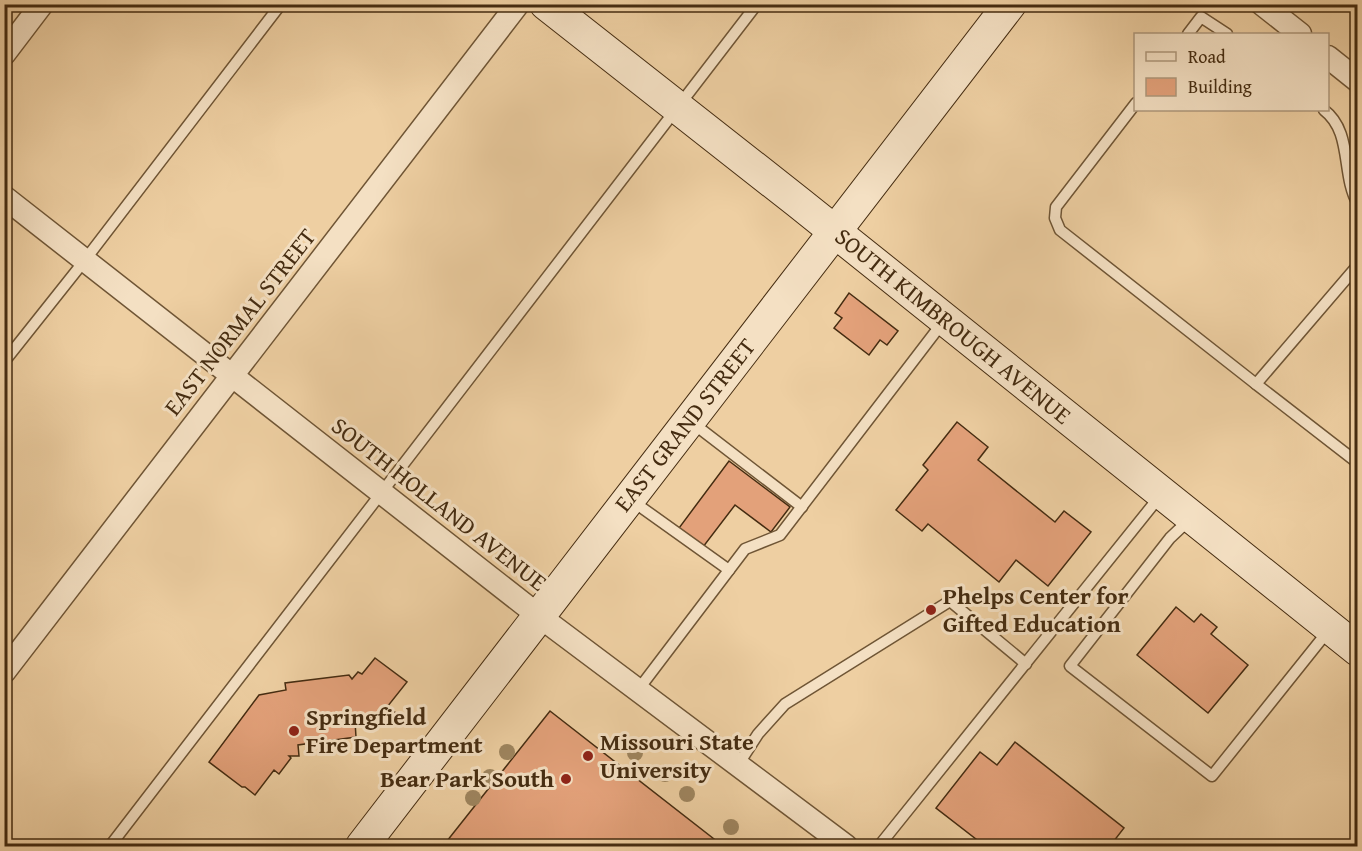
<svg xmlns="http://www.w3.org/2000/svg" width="1362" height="851" viewBox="0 0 1362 851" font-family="'Gentium Book Plus',serif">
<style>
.building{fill:#e3a17a;stroke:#452c11;stroke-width:1.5}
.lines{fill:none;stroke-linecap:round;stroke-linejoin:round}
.lane-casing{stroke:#6f5535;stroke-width:13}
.street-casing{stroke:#6f5535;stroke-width:25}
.secondary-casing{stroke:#452c11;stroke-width:34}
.lane{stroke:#f4e0c3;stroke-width:10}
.street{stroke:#f4e0c3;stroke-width:22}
.secondary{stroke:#f4e0c3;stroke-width:32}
.tree{fill:#9e855f}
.poi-dot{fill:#8f2418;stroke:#f4e0c3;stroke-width:2}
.labels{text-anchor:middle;stroke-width:6;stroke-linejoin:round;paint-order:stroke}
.street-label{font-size:24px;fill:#452c11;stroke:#f4e0c3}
.poi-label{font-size:24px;font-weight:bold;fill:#452c11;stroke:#f4e0c3;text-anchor:start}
</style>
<rect width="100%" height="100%" fill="#eecfa2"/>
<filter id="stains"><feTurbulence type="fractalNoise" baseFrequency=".00333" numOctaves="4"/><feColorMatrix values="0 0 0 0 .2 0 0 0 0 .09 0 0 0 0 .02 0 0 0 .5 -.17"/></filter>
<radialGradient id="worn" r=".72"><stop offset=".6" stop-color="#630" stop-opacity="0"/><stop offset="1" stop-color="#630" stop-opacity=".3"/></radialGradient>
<g class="building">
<path d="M849,293L898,331L887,345L880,340L869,355L834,328L842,318L835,313Z"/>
<path d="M957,422L988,447L978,460L1055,522L1064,511L1091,532L1048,586L1016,560L999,582L928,524L922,531L896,510L928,470L923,465Z"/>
<path d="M729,461L790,507L771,532L735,505L703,547L679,528Z"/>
<path d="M1176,607L1194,622L1201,614L1217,627L1211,634L1248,665L1208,713L1137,655Z"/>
<path d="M375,658L407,682L387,707L396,713L387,725L376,716L374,718L355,721L356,737L298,745L299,756H289L291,758L279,774L274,770L255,795L245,787H242L209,762L259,695L286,690L285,683L349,675L352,679L358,672L362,674Z"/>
<path d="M550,711L723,846H443Z"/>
<path d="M1015,742L1124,828L1110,846H985L936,808L980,752L997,765Z"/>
</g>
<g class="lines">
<defs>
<g id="lane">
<path d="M1188,34L1201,17L1227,34"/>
<path d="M1136,103L1056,207L1055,218L1060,230L1256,384"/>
<path d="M1324,110C1353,132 1341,175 1358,204"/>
<path d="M1358,265L1256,384L1358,463"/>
<path d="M4,362L85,260L281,4"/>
<path d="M690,421L802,507"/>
<path d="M631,500L729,570"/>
<path d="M1189,520L1170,538L1070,666L1212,776L1328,631"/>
<path d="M638,690L745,549L780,535L943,322"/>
<path d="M738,765L758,734L785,704L950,601L1026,664"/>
<path d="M110,846L757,4"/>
<path d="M879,846L1160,496"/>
</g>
<g id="street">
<path d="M1262,4L1300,34"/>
<path d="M4,54L42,4"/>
<path d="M1328,57L1358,81"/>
<path d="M4,197L539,616L846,846"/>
<path d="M4,672L518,4"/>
</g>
<g id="secondary">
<path d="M546,4L798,202L1358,650"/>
<path d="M362,846L1010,4"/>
</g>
</defs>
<use href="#lane" class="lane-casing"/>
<use href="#street" class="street-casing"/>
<use href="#secondary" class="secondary-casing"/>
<use href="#lane" class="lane"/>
<use href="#street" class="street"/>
<use href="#secondary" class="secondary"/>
</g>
<g class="tree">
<circle cx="507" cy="752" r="8"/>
<circle cx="635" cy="753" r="8"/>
<circle cx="665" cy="774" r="8"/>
<circle cx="490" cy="777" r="8"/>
<circle cx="687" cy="794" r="8"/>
<circle cx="473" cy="798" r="8"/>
<circle cx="731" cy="827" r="8"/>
</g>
<g class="poi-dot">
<circle cx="931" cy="610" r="6"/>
<circle cx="294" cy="731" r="6"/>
<circle cx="588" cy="756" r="6"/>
<circle cx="566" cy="779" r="6"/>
</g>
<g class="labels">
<g class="street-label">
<text transform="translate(240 322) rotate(-52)" y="8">EAST NORMAL STREET</text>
<text transform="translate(953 326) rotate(39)" y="8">SOUTH KIMBROUGH AVENUE</text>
<text transform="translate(685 425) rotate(-52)" y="8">EAST GRAND STREET</text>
<text transform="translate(439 504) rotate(38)" y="8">SOUTH HOLLAND AVENUE</text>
</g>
<g class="poi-label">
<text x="943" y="604">Phelps Center for<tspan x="943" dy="28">Gifted Education</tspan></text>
<text x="306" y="725">Springfield<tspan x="306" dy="28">Fire Department</tspan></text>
<text x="600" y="750">Missouri State<tspan x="600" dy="28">University</tspan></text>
<text x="554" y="787" text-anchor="end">Bear Park South</text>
</g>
</g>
<rect width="1362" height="851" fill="none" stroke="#eecfa2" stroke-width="24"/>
<rect x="6" y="6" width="1350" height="839" fill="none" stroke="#452c11" stroke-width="3"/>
<rect x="12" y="12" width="1338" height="827" fill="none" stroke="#452c11" stroke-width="1.5"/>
<rect x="1134" y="33" width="195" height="78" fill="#f4e0c3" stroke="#ae987c" stroke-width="1.5"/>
<rect x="1146" y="52" width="30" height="9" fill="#f4e0c3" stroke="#ae987c" stroke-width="1.5"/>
<text x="1188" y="63" font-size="18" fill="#452c11">Road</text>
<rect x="1146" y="78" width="30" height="18" fill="#e3a17a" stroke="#ae987c" stroke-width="1.5"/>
<text x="1188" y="93" font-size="18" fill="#452c11">Building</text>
<rect width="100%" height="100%" filter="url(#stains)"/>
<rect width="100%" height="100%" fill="url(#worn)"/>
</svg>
